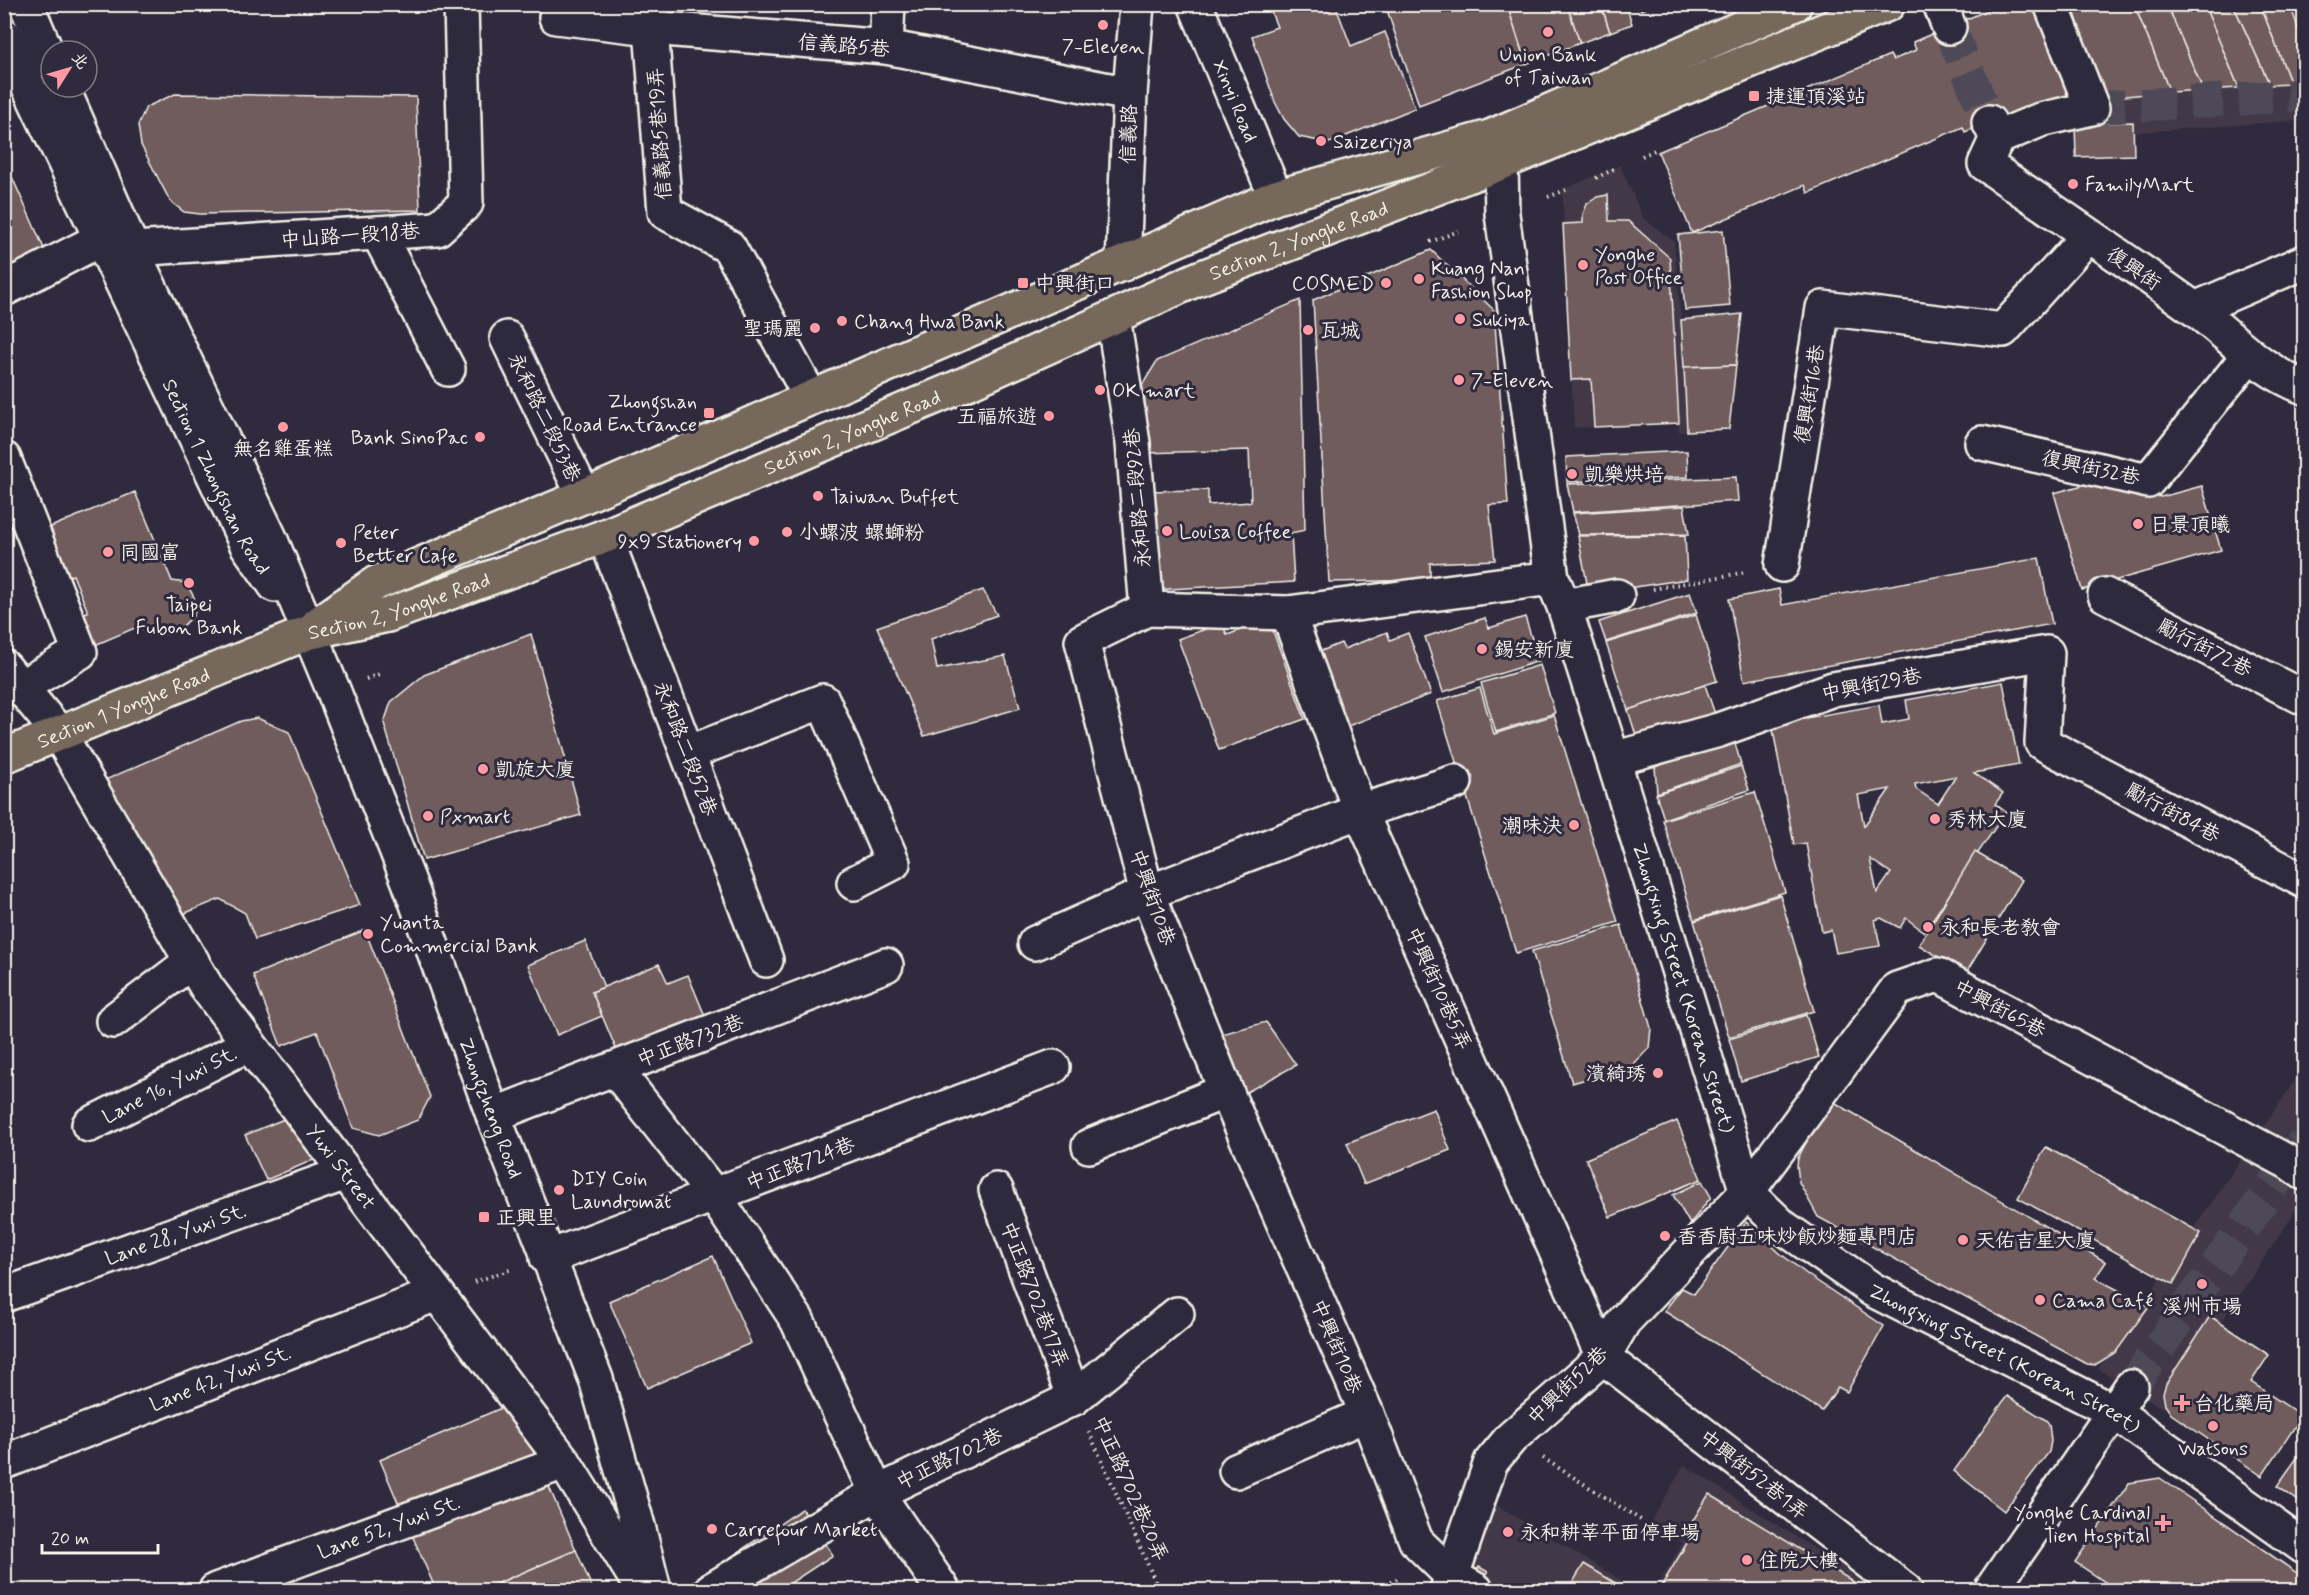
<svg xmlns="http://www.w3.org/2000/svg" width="2309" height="1595" viewBox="0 0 2309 1595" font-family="Mynerve,'LXGW WenKai TC',sans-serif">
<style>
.built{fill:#423947}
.building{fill:#6f5b5d;stroke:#f4f1e8;stroke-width:1.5;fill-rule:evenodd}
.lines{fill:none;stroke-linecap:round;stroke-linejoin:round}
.minor-tunnel{stroke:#4d4857;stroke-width:33;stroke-dasharray:33 16;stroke-linecap:butt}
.minor-casing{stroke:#f4f1e8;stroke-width:38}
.major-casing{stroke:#f4f1e8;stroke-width:38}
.path{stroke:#f4f1e8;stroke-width:4;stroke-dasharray:1.5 4.5;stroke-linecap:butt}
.minor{stroke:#2f2a3d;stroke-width:33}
.major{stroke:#76695c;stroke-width:33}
.poi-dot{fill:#ff9aa2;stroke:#2f2a3d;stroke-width:2}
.labels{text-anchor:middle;stroke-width:6;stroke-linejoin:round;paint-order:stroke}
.street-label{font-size:20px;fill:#f4f1e8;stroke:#2f2a3d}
.poi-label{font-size:20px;fill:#f4f1e8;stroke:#2f2a3d;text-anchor:start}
</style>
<rect width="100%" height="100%" fill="#2f2a3d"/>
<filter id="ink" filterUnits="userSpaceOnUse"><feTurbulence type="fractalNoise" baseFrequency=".0167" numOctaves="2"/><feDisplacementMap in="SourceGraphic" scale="12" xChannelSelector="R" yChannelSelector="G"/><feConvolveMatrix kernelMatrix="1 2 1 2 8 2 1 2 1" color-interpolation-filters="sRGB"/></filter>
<g filter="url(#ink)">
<g class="built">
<path d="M2304,65V120L2099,135L2096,74Z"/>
<path d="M1620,165L1643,218L1674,241L1681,320L1742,314L1729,429L1679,432L1678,423L1574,428L1562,190Z"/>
<path d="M2304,1067V1198L2164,1409L2098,1369Z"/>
<path d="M1684,1465L1879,1590H1655L1683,1543L1650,1523Z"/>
<path d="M1488,1500L1638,1590H1497L1470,1574Z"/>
</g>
<g class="building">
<path d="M1290,4H1325L1328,11L1336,7L1351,46L1385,32L1415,108L1329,143L1299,137L1284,119L1275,102L1252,36L1277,27L1271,12Z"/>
<path d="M1385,4H1507L1526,64L1419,105Z"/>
<path d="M1507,4H1567L1580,43L1526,64Z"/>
<path d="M1567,4H1601L1610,32L1580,43Z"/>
<path d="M1601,4H1626L1632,24L1610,32Z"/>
<path d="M1638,4H1655L1641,10Z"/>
<path d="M2002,4H2039L2077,93L2004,124L2001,117L1965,132L1963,127L1808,193L1805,185L1692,233L1658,152L1890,55L1893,60L1916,50L1913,42Z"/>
<path d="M2072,4H2134L2170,92L2102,98Z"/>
<path d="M2134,4H2167L2203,90L2170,92Z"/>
<path d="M2167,4H2204L2239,88L2203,90Z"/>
<path d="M2204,4H2233L2270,85L2239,88Z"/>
<path d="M2233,4H2260L2291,84L2270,85Z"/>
<path d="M2260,4H2290L2304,46V83L2291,84Z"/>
<path d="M175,94L416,97L420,210L200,214L184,212L170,201L141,145L138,125L146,107Z"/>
<path d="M2133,122L2134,155L2076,157L2075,124Z"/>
<path d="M4,159L46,253L4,286Z"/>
<path d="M1608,195L1609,221H1628L1670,258L1679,423L1594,427L1591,379L1571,380L1563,224L1583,223V214L1587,204L1597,197Z"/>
<path d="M1723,230L1730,306L1685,310L1678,235Z"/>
<path d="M1431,250L1494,310L1508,504L1489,505L1495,560L1430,563V580L1329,582L1313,300Z"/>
<path d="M1300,300L1305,530L1291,533L1294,582L1152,590L1144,491L1208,490V505L1251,502L1249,450L1143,453L1141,387L1157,361Z"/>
<path d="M1742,314L1736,365L1684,367L1681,320Z"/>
<path d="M1736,365L1729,429L1687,431L1684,367Z"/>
<path d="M1687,451L1688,477L1567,482L1566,457Z"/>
<path d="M1736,477L1738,501L1573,512L1567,484Z"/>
<path d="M2094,482L2161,497L2202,486L2221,550L2082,590L2054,493Z"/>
<path d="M135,492L172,581L186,583L194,597L196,607L194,615L181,628L163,635L137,627L95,645L82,614L88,612L73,575L67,577L46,529Z"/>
<path d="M1684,506L1689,534L1579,535L1573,513Z"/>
<path d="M1685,535L1687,579L1589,594L1578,536Z"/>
<path d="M2039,558L2052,624L1744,681L1729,599L1779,589L1782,605Z"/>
<path d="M983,590L997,615L931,639L937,669L1005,656L1020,708L924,736L877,627Z"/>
<path d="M1690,593L1697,613L1606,642L1599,622Z"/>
<path d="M1696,615L1717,681L1628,710L1606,643Z"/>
<path d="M1525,617L1539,661L1443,692L1425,637L1485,618L1489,628Z"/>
<path d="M1269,620L1305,719L1219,750L1178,639L1222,623L1227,635Z"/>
<path d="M1387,632L1390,640L1408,633L1431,694L1348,726L1319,652L1341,643L1344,649Z"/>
<path d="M531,634L581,815L424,860L384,723L391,702L424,675Z"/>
<path d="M1540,665L1555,713L1496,732L1481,683Z"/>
<path d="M2003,682L2019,765L1974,773L2003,793L1995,804L2006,812L1924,932L1906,918L1900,928L1881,918L1875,920L1880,946L1836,953L1831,930L1822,932L1806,843L1794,845L1772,724L1879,705L1882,724L1909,719L1906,700ZM1956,776L1938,804L1916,789L1915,784ZM1890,789L1864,826L1858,795ZM1870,859L1891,873L1877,893Z"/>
<path d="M1705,685L1718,723L1640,748L1628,710Z"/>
<path d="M1480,688L1494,734L1554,715L1618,922L1516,953L1437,701Z"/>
<path d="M257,718L289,732L360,905L255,939L245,913L220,899L178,916L105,780L241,721Z"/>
<path d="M1734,740L1741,764L1657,793L1655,767Z"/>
<path d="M1741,766L1749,790L1664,819L1656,794Z"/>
<path d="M1755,792L1785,892L1694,920L1663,820Z"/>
<path d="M1975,852L2022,880L1962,980L1944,960L1919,945Z"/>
<path d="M1780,895L1814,1011L1729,1037L1694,921Z"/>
<path d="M1621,925L1651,1028L1649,1048L1632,1066L1572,1083L1532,951Z"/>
<path d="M365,930L430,1097L418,1120L379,1135L353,1128L317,1032L281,1046L253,975Z"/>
<path d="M585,941L604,987L592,992L602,1016L557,1035L528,965Z"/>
<path d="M659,964L668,983L688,975L712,1033L625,1070L592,992Z"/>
<path d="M1806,1015L1819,1057L1741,1081L1729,1039Z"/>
<path d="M1266,1022L1296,1065L1245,1093L1226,1089L1218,1035Z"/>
<path d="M1829,1099L2106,1262L2095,1278L2149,1306L2116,1352L2095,1365L2087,1364L1818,1217L1799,1182L1797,1165L1798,1158Z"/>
<path d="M1434,1109L1450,1150L1364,1184L1347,1143Z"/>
<path d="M294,1115L323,1156L266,1180L245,1135Z"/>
<path d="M1677,1121L1701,1179L1610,1217L1586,1159Z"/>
<path d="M2046,1147L2201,1233L2173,1284L2018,1198Z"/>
<path d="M1702,1181L1711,1197L1690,1224L1673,1195Z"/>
<path d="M1746,1222L1782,1255L1808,1275L1884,1326L1847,1392L1838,1387L1822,1411L1664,1311L1682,1288L1694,1294Z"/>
<path d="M713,1256L751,1343L647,1388L609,1301Z"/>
<path d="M2210,1316L2269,1355L2251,1382L2302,1416L2262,1476L2171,1414L2165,1405L2163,1393L2166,1384Z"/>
<path d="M2007,1396L2046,1420L2049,1424L2051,1441L2049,1452L2004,1511L1954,1471Z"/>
<path d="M513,1403L538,1461L405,1519L380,1460Z"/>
<path d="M2304,1448V1505L2277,1486Z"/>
<path d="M538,1461L576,1550L482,1590H436L405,1519Z"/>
<path d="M2160,1478L2304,1578V1590H2117L2075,1562L2129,1483Z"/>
<path d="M1709,1494L1854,1582L1849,1590H1659L1690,1538L1684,1535Z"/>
<path d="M802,1509L833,1555L780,1590H682Z"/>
<path d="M576,1550L593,1590H482Z"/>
<path d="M1584,1564L1627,1590H1568Z"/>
<path d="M1479,1567L1488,1572L1482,1581L1473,1576Z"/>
<path d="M2075,1581L2087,1590H2068Z"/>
</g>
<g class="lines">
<g class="minor-tunnel">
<path d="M1949,27L1989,122"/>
<path d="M2092,108L2304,95"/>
<path d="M2131,1387L2304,1141"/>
</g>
<defs>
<g id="minor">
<path d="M26,4L51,62"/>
<path d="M652,4L651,28L665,212L729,247L811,398"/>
<path id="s1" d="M1195,4L1276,197"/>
<path d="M1940,4L1949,27"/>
<path d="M556,17L651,28L886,47L1130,94"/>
<path id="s2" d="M4,35L247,545L275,585"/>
<path d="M886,47L888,4"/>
<path id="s3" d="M62,87L142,271L270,538L334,692L409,882L493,1115L596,1379L638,1526L654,1590"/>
<path d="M1989,122L1997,138L1985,164C2054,212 2125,259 2193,308C2232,336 2257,369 2304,387"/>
<path id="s4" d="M1491,138L1501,163L1502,214L1552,578L1564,606L1613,759L1747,1192L1783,1227L1873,1290L2113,1411L2304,1547"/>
<path d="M1997,138L2040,120L2092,108L2051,4"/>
<path d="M378,233L448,369"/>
<path d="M133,249L437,229L466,203L461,4"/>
<path d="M1123,264L1130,94L1137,4"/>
<path d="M4,289L101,239"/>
<path d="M2195,309L2304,262"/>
<path d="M1113,317L1133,443L1147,609"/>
<path d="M507,338L584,496"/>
<path d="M1982,443L2148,481L2249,355"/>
<path d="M4,459L80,652L21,687"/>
<path d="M605,536L766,960"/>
<path d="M1782,565L1823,308L2003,330L2088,236"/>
<path d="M2105,595L2304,698"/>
<path d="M1564,606L1617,596"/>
<path d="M1288,613L1360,811L1603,1357L1905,1590"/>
<path id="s5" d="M4,667L58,732L207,988L564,1462L643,1590"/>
<path d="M688,753L823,701L893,863L854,883"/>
<path d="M1613,759L1719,730L1833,689L2047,653L2042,743L2304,881"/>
<path d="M1035,943L1147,893L1360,811L1455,782"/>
<path d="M113,1021L192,961"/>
<path d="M615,1069L714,1195L797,1320L877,1493L943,1590"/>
<path d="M493,1115L886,965"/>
<path id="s6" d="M89,1125L249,1044"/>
<path d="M1089,1146L1226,1091"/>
<path d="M996,1190L1074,1398"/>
<path d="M547,1258L1053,1067"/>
<path id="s7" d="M4,1295L346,1173"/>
<path id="s8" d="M4,1462L436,1294"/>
<path d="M1236,1471L1367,1414"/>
<path id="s9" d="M216,1590L564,1462"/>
<path d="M711,1590L877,1493L1074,1398L1177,1314"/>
<path d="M1447,1590L1491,1462L1511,1438L1603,1357L1624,1321L1747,1192L1897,989L1938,975L2290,1163L2304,1173"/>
<path d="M1476,1590L1452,1576L1416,1541L1367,1414L1226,1091L1147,893L1082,641L1147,609L1288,613L1552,578"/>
<path d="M1991,1590L2131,1387"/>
</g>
<g id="major">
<path d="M318,624L376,583L584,496L1276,197L1490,137L1795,4"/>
<path id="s10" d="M4,756L307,633L388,615L605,536L954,389L1197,279L1501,163L1888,4"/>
</g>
</defs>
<use href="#minor" class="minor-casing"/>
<use href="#major" class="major-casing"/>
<g class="path">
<path d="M1642,156L1655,150"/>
<path d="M1596,178L1614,169"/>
<path d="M1548,197L1566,190"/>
<path d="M1430,242L1459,231"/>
<path d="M1653,589L1746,572"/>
<path d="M366,679L380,674"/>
<path d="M474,1282L512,1269"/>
<path d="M1089,1432L1159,1590"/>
<path d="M1543,1458L1644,1522"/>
<path d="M1374,1590L1401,1577"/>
</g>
<use href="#minor" class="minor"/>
<use href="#major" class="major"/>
</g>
</g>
<g class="poi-dot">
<circle cx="1103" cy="25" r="6"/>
<circle cx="1548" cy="32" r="6"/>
<rect x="1748" y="90" width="12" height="12" rx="3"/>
<circle cx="1321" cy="141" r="6"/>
<circle cx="2073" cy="184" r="6"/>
<circle cx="1583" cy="265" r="6"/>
<circle cx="1419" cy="279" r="6"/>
<rect x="1017" y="277" width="12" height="12" rx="3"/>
<circle cx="1386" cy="283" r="6"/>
<circle cx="1460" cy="319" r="6"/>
<circle cx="842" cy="321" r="6"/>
<circle cx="815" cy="328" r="6"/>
<circle cx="1308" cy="330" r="6"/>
<circle cx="1459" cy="380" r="6"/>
<circle cx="1100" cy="390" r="6"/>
<rect x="703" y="407" width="12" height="12" rx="3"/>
<circle cx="1049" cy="416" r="6"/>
<circle cx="283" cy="427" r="6"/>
<circle cx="480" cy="437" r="6"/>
<circle cx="1572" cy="474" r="6"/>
<circle cx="818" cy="496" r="6"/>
<circle cx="2138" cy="524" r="6"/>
<circle cx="1167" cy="531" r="6"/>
<circle cx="787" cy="532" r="6"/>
<circle cx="754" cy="541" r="6"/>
<circle cx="341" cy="543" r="6"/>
<circle cx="108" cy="552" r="6"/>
<circle cx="189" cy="583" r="6"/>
<circle cx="1482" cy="649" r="6"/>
<circle cx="483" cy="769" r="6"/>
<circle cx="428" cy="816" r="6"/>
<circle cx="1935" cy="819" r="6"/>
<circle cx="1574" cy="825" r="6"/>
<circle cx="1928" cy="927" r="6"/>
<circle cx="368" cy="934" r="6"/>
<circle cx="1658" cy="1073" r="6"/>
<circle cx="559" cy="1190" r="6"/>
<rect x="478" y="1211" width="12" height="12" rx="3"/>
<circle cx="1665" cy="1236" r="6"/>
<circle cx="1963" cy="1240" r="6"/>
<circle cx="2202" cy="1284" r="6"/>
<circle cx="2040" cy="1300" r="6"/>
<path d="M2179 1394h6v6h6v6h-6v6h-6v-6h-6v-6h6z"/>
<circle cx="2213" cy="1426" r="6"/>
<path d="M2160 1514h6v6h6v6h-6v6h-6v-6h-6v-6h6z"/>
<circle cx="712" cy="1529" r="6"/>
<circle cx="1508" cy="1532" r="6"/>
<circle cx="1747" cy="1560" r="6"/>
</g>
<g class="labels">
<g class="street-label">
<text transform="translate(844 45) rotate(5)" y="7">信義路5巷</text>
<text dy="7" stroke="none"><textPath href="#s1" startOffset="105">Xinyi Road</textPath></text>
<text transform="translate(659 134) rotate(-94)" y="7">信義路5巷19弄</text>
<text transform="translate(1128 134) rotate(-88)" y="7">信義路</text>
<text transform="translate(350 235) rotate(-4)" y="7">中山路一段18巷</text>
<text dy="7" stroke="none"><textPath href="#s10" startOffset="1395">Section 2, Yonghe Road</textPath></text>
<text transform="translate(2134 268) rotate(34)" y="7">復興街</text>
<text transform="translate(1809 394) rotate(-81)" y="7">復興街16巷</text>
<text transform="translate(545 417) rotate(64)" y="7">永和路二段53巷</text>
<text dy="7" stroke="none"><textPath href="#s10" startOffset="909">Section 2, Yonghe Road</textPath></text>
<text transform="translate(2091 467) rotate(12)" y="7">復興街32巷</text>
<text dy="7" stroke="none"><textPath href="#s2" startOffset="490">Section 1 Zhongshan Road</textPath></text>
<text transform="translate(1137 498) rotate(-95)" y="7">永和路二段92巷</text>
<text dy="7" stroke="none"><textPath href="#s10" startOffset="423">Section 2, Yonghe Road</textPath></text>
<text transform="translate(2205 647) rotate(27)" y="7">勵行街72巷</text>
<text transform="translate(1871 684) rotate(-11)" y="7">中興街29巷</text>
<text dy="7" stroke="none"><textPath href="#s10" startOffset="129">Section 1 Yonghe Road</textPath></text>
<text transform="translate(686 748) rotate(69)" y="7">永和路二段52巷</text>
<text transform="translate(2173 812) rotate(28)" y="7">勵行街84巷</text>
<text transform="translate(1153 897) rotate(71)" y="7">中興街10巷</text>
<text transform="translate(1439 988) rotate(66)" y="7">中興街10巷5弄</text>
<text dy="7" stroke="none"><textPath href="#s4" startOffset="876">Zhongxing Street (Korean Street)</textPath></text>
<text transform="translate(2000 1008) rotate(28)" y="7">中興街65巷</text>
<text transform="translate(690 1040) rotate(-21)" y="7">中正路732巷</text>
<text dy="7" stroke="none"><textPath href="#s6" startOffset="90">Lane 16, Yuxi St.</textPath></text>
<text dy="7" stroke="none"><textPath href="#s3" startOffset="1108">Zhongzheng Road</textPath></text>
<text transform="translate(800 1163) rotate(-21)" y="7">中正路724巷</text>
<text dy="7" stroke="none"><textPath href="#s5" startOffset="604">Yuxi Street</textPath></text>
<text dy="7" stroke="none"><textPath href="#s7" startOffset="182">Lane 28, Yuxi St.</textPath></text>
<text transform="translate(1035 1294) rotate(69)" y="7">中正路702巷17弄</text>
<text transform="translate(1337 1346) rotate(67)" y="7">中興街10巷</text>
<text dy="7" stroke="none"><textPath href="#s4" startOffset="1398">Zhongxing Street (Korean Street)</textPath></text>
<text dy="7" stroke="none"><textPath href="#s8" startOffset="232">Lane 42, Yuxi St.</textPath></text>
<text transform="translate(1567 1385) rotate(-44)" y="7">中興街52巷</text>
<text transform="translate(949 1458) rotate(-26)" y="7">中正路702巷</text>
<text transform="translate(1754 1474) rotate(38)" y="7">中興街52巷1弄</text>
<text transform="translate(1131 1488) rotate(66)" y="7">中正路702巷20弄</text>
<text dy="7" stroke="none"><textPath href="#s9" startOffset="184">Lane 52, Yuxi St.</textPath></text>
</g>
<g class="poi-label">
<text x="1103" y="53" text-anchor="middle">7-Εleven</text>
<text x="1548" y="61" text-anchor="middle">Union Bank<tspan x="1548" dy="23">of Taiwan</tspan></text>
<text x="1766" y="103">捷運頂溪站</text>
<text x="1333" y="148">Saizeriya</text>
<text x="2085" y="191">FamilyMart</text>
<text x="1595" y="261">Yonghe<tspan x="1595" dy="23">Post Office</tspan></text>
<text x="1431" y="275">Kuang Nan<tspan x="1431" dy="23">Fashion Shop</tspan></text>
<text x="1035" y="290">中興街口</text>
<text x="1374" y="290" text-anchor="end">COSMED</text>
<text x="1472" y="326">Sukiya</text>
<text x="854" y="328">Chang Hwa Bank</text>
<text x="803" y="335" text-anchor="end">聖瑪麗</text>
<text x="1320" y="337">瓦城</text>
<text x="1471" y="387">7-Eleven</text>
<text x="1112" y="397">OK mart</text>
<text x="697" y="408" text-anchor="end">Zhongshan<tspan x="697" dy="23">Road Entrance</tspan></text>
<text x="1037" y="423" text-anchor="end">五福旅遊</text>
<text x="468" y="444" text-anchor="end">Bank SinoPac</text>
<text x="283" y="455" text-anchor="middle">無名雞蛋糕</text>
<text x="1584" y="481">凱樂烘培</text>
<text x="830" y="503">Taiwan Buffet</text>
<text x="2150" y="531">日景頂曦</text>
<text x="1179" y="538">Louisa Coffee</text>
<text x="353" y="539">Peter<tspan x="353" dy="23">Better Cafe</tspan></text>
<text x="799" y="539">小螺波 螺螄粉</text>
<text x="742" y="548" text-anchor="end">9x9 Stationery</text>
<text x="120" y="559">同國富</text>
<text x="189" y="611" text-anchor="middle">Taipei<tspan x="189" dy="23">Fubon Bank</tspan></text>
<text x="1494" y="656">錫安新廈</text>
<text x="495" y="776">凱旋大廈</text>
<text x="440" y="823">Pxmart</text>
<text x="1947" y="826">秀林大廈</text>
<text x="1562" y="832" text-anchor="end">潮味決</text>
<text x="380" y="929">Yuanta<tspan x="380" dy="23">Commercial Bank</tspan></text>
<text x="1940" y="934">永和長老教會</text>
<text x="1646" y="1080" text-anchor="end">濱綺琇</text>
<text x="571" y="1185">DIY Coin<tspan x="571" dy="23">Laundromat</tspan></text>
<text x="496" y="1224">正興里</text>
<text x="1677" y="1243">香香廚五味炒飯炒麵專門店</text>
<text x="1975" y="1247">天佑吉星大廈</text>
<text x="2052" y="1307">Cama Café</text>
<text x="2202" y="1313" text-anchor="middle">溪州市場</text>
<text x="2194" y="1410">台化藥局</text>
<text x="2213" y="1455" text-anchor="middle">Watsons</text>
<text x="2150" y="1519" text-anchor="end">Yonghe Cardinal<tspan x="2150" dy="23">Tien Hospital</tspan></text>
<text x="724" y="1536">Carrefour Market</text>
<text x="1520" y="1539">永和耕莘平面停車場</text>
<text x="1759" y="1567">住院大樓</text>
</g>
</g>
<rect width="2309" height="1595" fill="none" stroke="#2f2a3d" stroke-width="24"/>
<rect x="12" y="12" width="2285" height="1571" fill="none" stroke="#f4f1e8" stroke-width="2" filter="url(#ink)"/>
<g transform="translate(69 69) rotate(53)"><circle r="28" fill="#2f2a3d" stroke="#7e7a81" stroke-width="1.5"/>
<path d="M0-4.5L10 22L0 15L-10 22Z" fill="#ff9aa2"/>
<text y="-9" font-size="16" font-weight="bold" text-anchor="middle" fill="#f4f1e8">北</text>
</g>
<path d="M42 1544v9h116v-9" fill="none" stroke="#f4f1e8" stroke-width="3"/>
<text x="51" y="1544" font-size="18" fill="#f4f1e8" stroke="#2f2a3d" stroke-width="4.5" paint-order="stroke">20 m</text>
</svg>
